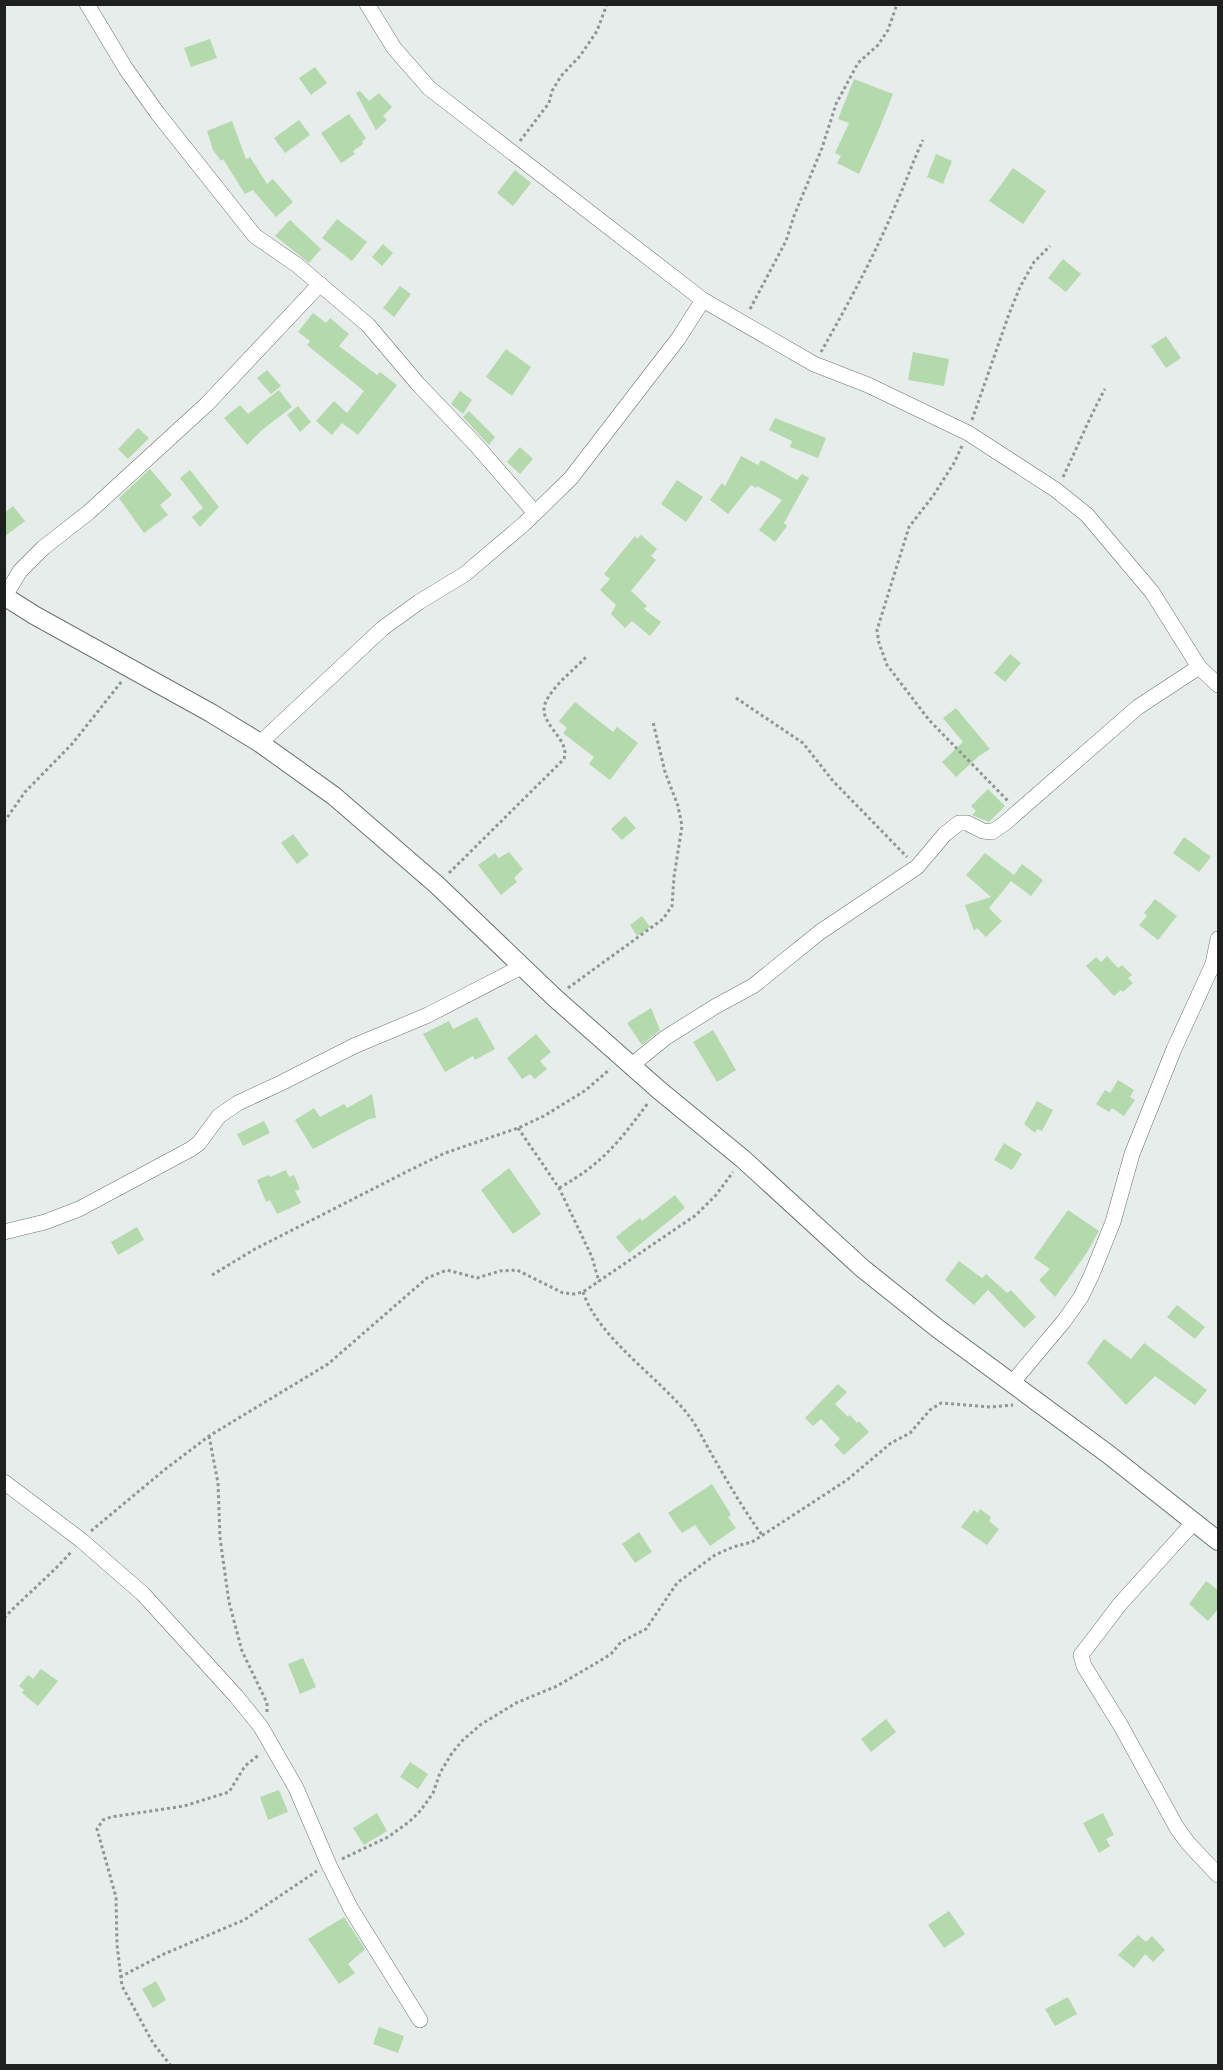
<svg xmlns="http://www.w3.org/2000/svg" width="1223" height="2070" viewBox="0 0 1223 2070" font-family="Raleway,sans-serif">
<style>
.building{fill:#b4d9ac}
.lines{fill:none;stroke-linecap:round;stroke-linejoin:round}
.minor-casing{stroke:#6e7472;stroke-width:16}
.tertiary-casing{stroke:#6e7472;stroke-width:20}
.path{stroke:#919594;stroke-width:3;stroke-dasharray:3 3;stroke-linecap:butt}
.minor{stroke:#fff;stroke-width:15}
.tertiary{stroke:#fff;stroke-width:18}
</style>
<rect width="100%" height="100%" fill="#e7edeb"/>
<g class="building">
<path d="M210,39L217,58L191,67L184,48Z"/>
<path d="M315,67L327,83L311,95L299,78Z"/>
<path d="M854,79L893,94L877,134L859,174L837,163L841,156L835,153L849,123L838,119Z"/>
<path d="M360,91L369,101L379,93L392,107L383,116L387,120L376,130L356,93Z"/>
<path d="M349,114L366,138L362,142L363,144L353,151L355,154L341,163L321,133Z"/>
<path d="M299,120L310,135L285,153L274,138Z"/>
<path d="M232,121L246,159L250,157L267,184L273,179L293,202L276,217L253,190L245,194L223,159L221,161L213,150L207,131Z"/>
<path d="M936,154L952,161L943,184L927,177Z"/>
<path d="M1013,168L1046,191L1023,224L989,201Z"/>
<path d="M515,170L531,183L513,206L497,193Z"/>
<path d="M337,219L367,242L352,261L322,238Z"/>
<path d="M290,220L321,249L309,263L275,236Z"/>
<path d="M383,244L393,253L382,266L372,257Z"/>
<path d="M1063,259L1081,274L1066,292L1048,278Z"/>
<path d="M400,286L411,294L394,317L383,308Z"/>
<path d="M313,313L326,323L330,318L349,334L339,346L377,375L380,372L397,385L358,435L342,423L332,435L316,421L334,401L347,413L364,391L307,345L310,341L298,332Z"/>
<path d="M1166,336L1181,358L1166,368L1151,346Z"/>
<path d="M506,349L531,367L512,396L486,377Z"/>
<path d="M913,352L949,359L944,386L908,380Z"/>
<path d="M267,370L281,386L271,394L257,378Z"/>
<path d="M279,390L292,407L262,430L247,445L224,418L240,405L248,414Z"/>
<path d="M460,391L472,400L463,414L451,404Z"/>
<path d="M298,406L311,422L300,432L287,415Z"/>
<path d="M469,411L495,437L489,445L463,417Z"/>
<path d="M775,418L826,438L818,458L790,447L792,441L769,430Z"/>
<path d="M138,428L149,438L128,459L118,449Z"/>
<path d="M520,447L533,459L520,474L507,462Z"/>
<path d="M741,456L758,465L761,460L797,480L802,474L809,478L784,523L787,526L775,542L759,530L782,500L757,486L756,488L751,485L728,514L710,500L722,483L725,486Z"/>
<path d="M150,469L172,495L160,505L168,515L144,533L119,498Z"/>
<path d="M190,470L219,507L200,527L192,517L203,508L180,478Z"/>
<path d="M677,480L703,497L686,522L661,504Z"/>
<path d="M13,506L25,521L4,537V513Z"/>
<path d="M641,535L657,549L651,556L656,560L631,591L647,606L644,609L661,622L650,636L632,621L625,628L611,614L616,605L600,590L610,579L604,574L635,536L637,539Z"/>
<path d="M1010,654L1021,663L1005,682L994,673Z"/>
<path d="M575,702L613,732L617,727L638,743L610,780L589,764L594,757L563,733L567,728L559,721Z"/>
<path d="M956,708L990,749L979,756L956,777L942,762L963,742L943,718Z"/>
<path d="M988,789L1005,806L989,822L972,815L976,811L971,806Z"/>
<path d="M625,816L636,828L622,840L611,829Z"/>
<path d="M293,834L309,855L297,864L281,843Z"/>
<path d="M1184,837L1211,857L1199,872L1173,853Z"/>
<path d="M509,852L523,869L514,878L517,882L501,895L478,865L495,853L499,858Z"/>
<path d="M985,853L1014,875L1022,864L1043,880L1031,896L1011,881L989,908L1002,921L986,937L977,928L974,931L965,905L991,897L966,875Z"/>
<path d="M1155,899L1177,916L1158,940L1139,925L1147,916L1144,913Z"/>
<path d="M642,916L650,927L637,936L630,925Z"/>
<path d="M1107,956L1118,968L1122,965L1132,975L1128,978L1133,983L1123,992L1121,990L1114,996L1086,966L1096,957L1101,962Z"/>
<path d="M651,1008L660,1030L642,1045L627,1023Z"/>
<path d="M477,1017L495,1049L475,1060L473,1056L445,1072L423,1034L449,1021L453,1029Z"/>
<path d="M713,1030L736,1070L717,1082L693,1042Z"/>
<path d="M536,1034L551,1052L540,1061L547,1069L535,1079L530,1074L522,1079L507,1058Z"/>
<path d="M1118,1080L1134,1090L1130,1097L1135,1100L1124,1116L1112,1108L1109,1112L1096,1104L1105,1090L1110,1093Z"/>
<path d="M372,1094L376,1118L369,1119L313,1149L295,1120L314,1108L320,1117L344,1104L347,1108Z"/>
<path d="M1037,1101L1053,1110L1042,1131L1037,1129L1035,1133L1024,1124Z"/>
<path d="M264,1121L270,1133L243,1146L237,1134Z"/>
<path d="M1004,1143L1022,1154L1012,1170L994,1160Z"/>
<path d="M509,1168L541,1214L513,1234L481,1190Z"/>
<path d="M286,1170L289,1177L294,1175L300,1189L295,1191L301,1203L277,1214L270,1200L266,1202L257,1180L269,1175L270,1177Z"/>
<path d="M675,1195L685,1208L629,1253L616,1237L640,1218L642,1221Z"/>
<path d="M1068,1210L1099,1231L1086,1254L1055,1297L1039,1280L1050,1269L1034,1258Z"/>
<path d="M137,1227L144,1240L118,1255L111,1242Z"/>
<path d="M959,1261L982,1278L986,1274L1007,1293L1011,1290L1036,1317L1024,1328L988,1290L974,1305L945,1280Z"/>
<path d="M1177,1305L1205,1327L1195,1339L1167,1317Z"/>
<path d="M1104,1339L1131,1359L1144,1343L1207,1390L1195,1405L1155,1376L1126,1405L1087,1363Z"/>
<path d="M838,1384L847,1392L835,1404L848,1417L850,1415L857,1423L859,1421L869,1432L844,1455L834,1445L840,1439L821,1419L813,1426L805,1418Z"/>
<path d="M712,1484L731,1515L728,1517L736,1528L710,1546L695,1525L682,1533L668,1513Z"/>
<path d="M980,1509L991,1517L989,1521L999,1529L987,1545L961,1527L974,1510L978,1513Z"/>
<path d="M639,1532L652,1552L635,1563L622,1544Z"/>
<path d="M1206,1581L1218,1590V1609L1208,1621L1189,1604Z"/>
<path d="M303,1658L316,1687L300,1694L288,1664Z"/>
<path d="M41,1669L58,1681L38,1706L22,1693L24,1690L19,1686L28,1675L33,1679Z"/>
<path d="M886,1719L896,1732L871,1752L861,1739Z"/>
<path d="M410,1762L428,1774L418,1789L400,1777Z"/>
<path d="M279,1790L288,1812L268,1820L260,1797Z"/>
<path d="M377,1813L387,1831L364,1845L353,1828Z"/>
<path d="M1103,1813L1114,1835L1106,1839L1110,1846L1099,1853L1083,1823Z"/>
<path d="M949,1911L965,1934L944,1948L928,1925Z"/>
<path d="M344,1917L365,1949L348,1964L355,1973L339,1984L308,1939Z"/>
<path d="M1138,1935L1146,1942L1152,1936L1165,1950L1153,1962L1145,1954L1134,1968L1118,1955Z"/>
<path d="M156,1981L166,2000L153,2008L142,1989Z"/>
<path d="M1068,1997L1077,2014L1055,2026L1045,2009Z"/>
<path d="M379,2027L404,2036L398,2053L373,2044Z"/>
</g>
<g class="lines">
<defs>
<g id="minor">
<path d="M87,4L126,69L158,114L255,236L297,265L368,325L418,384L477,446L535,513"/>
<path d="M367,4L394,48L429,88L703,300L814,364L868,385L968,433L1056,490L1087,515L1152,592L1199,667L1218,685"/>
<path d="M5,596L20,571L43,548L89,512L207,404L320,284"/>
<path d="M260,743L383,628L419,602L465,574L525,523L571,478L678,339L703,300"/>
<path d="M632,1065L665,1038L716,1006L753,986L820,932L917,867L945,834L959,823H967L983,831L992,832L1005,823L1138,707L1199,667"/>
<path d="M4,1232L45,1222L79,1209L191,1149L199,1143L219,1116L238,1103L281,1083L354,1046L428,1015L521,967"/>
<path d="M1012,1383L1064,1321L1081,1297L1092,1274L1113,1222L1132,1154L1174,1049L1213,964L1218,939"/>
<path d="M4,1482L81,1540L143,1594L236,1696L261,1727L296,1788L329,1865L351,1909L420,2020"/>
<path d="M1194,1522L1120,1604L1081,1655L1084,1666L1121,1726L1177,1828L1188,1843L1218,1875"/>
</g>
<path id="tertiary" d="M4,596L34,615L211,713L260,743L334,796L437,885L555,998L659,1090L743,1159L862,1268L937,1328L1108,1454L1218,1541"/>
</defs>
<use href="#minor" class="minor-casing"/>
<use href="#tertiary" class="tertiary-casing"/>
<g class="path">
<path d="M520,141L549,103L552,91L561,76L580,56L597,31L607,4"/>
<path d="M750,309L786,241L794,216L822,148L836,104L858,63L878,45L888,30L897,4"/>
<path d="M821,352C848,304 875,255 896,204C906,182 913,161 923,140"/>
<path d="M972,420L1009,314L1020,287L1034,262L1050,246"/>
<path d="M962,446L954,463L933,496L909,527L877,630L879,643L887,665L929,720L1009,802"/>
<path d="M1063,477C1077,448 1089,418 1105,389"/>
<path d="M736,698L803,743L833,781L907,857"/>
<path d="M4,822L25,792L72,744L122,681"/>
<path d="M449,873L564,759C571,739 538,724 545,704C552,686 573,671 586,657"/>
<path d="M568,988L663,919L672,906L674,877L682,826L678,806L665,772L653,722"/>
<path d="M518,1128L559,1188L592,1257L599,1282"/>
<path d="M559,1188C602,1164 619,1142 648,1103"/>
<path d="M212,1275L255,1249L410,1170L445,1153L518,1128L544,1116L586,1090L610,1069"/>
<path d="M583,1292C599,1339 659,1377 690,1417C698,1428 704,1441 711,1453C727,1481 743,1509 762,1535"/>
<path d="M209,1436L218,1483L220,1538L229,1602L242,1651L267,1703V1712"/>
<path d="M91,1531L163,1471L209,1436L328,1364L427,1278L447,1270L477,1278L500,1271L517,1270L563,1293L574,1294L583,1292L696,1215L716,1195L733,1172"/>
<path d="M4,1618C26,1595 51,1575 72,1551"/>
<path d="M342,1859L388,1837L409,1822L421,1810L433,1793L440,1773L452,1753L462,1741L480,1725L516,1703L557,1686L598,1662L611,1654L621,1642L646,1629L677,1583L715,1555L733,1547L752,1542L847,1480L891,1443L910,1433L930,1410L941,1403L990,1407L1013,1405"/>
<path d="M120,1977L164,1954L244,1920L317,1871"/>
<path d="M171,2066L153,2043L122,1986L117,1945L116,1897L97,1829L103,1820L111,1817L184,1806L229,1792L245,1766L260,1754"/>
</g>
<use href="#minor" class="minor"/>
<use href="#tertiary" class="tertiary"/>
</g>
<rect width="1223" height="2070" fill="none" stroke="#1e201f" stroke-width="12"/>
</svg>
